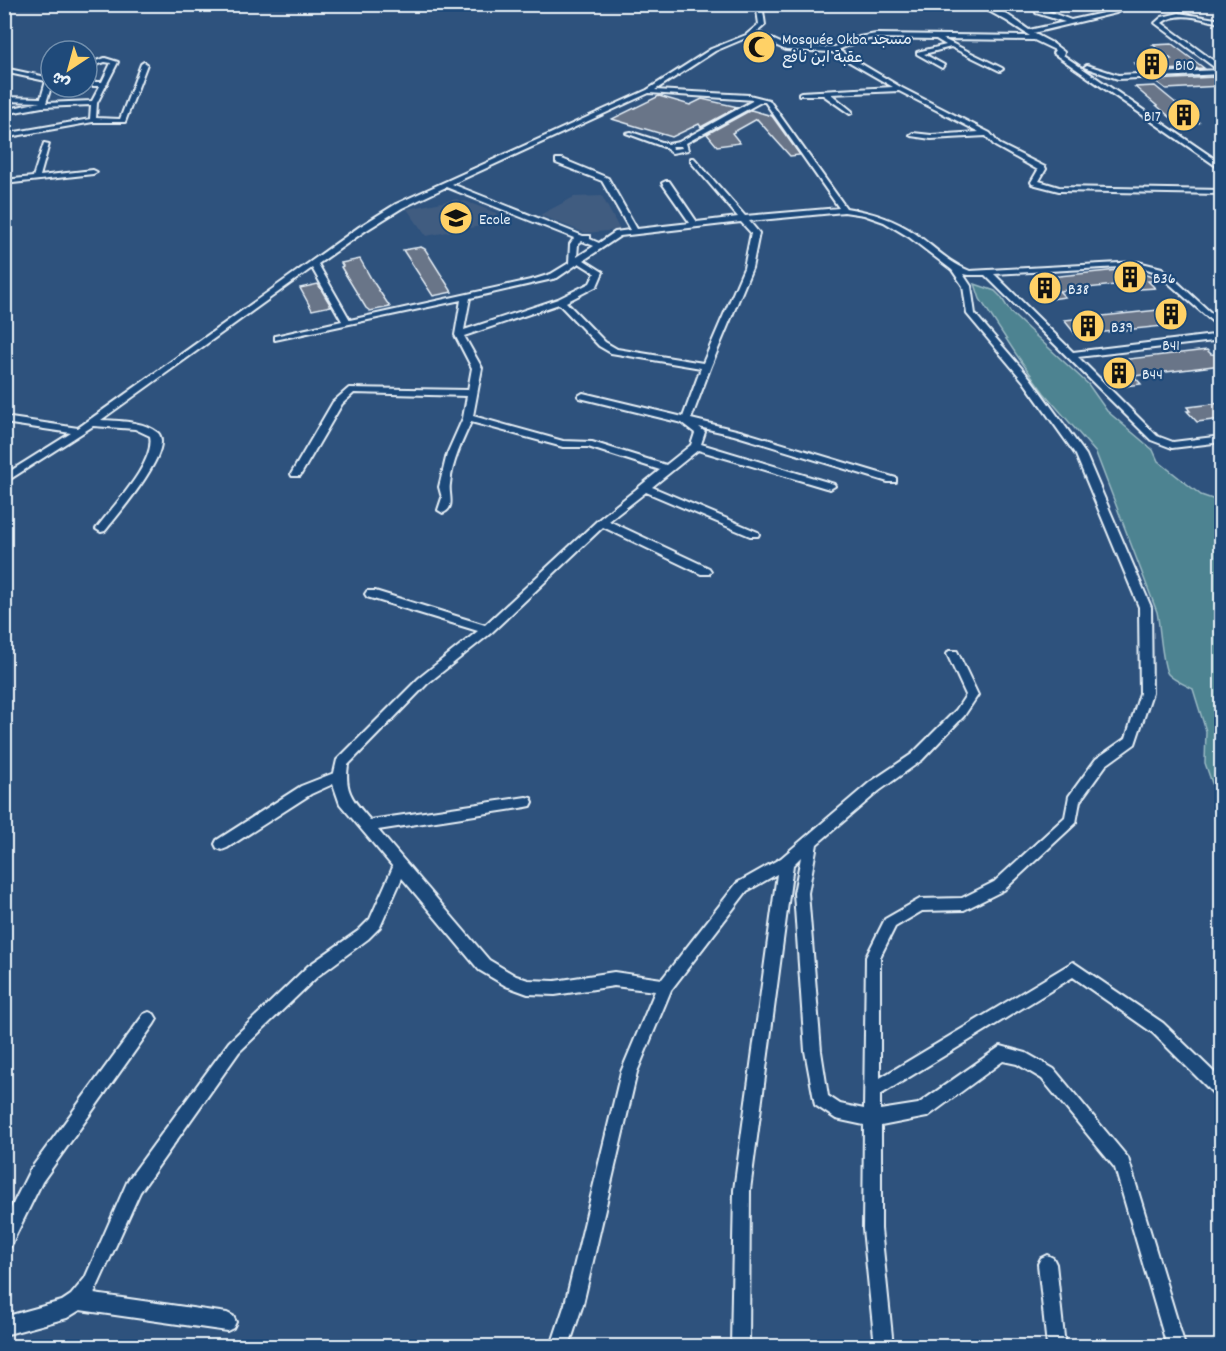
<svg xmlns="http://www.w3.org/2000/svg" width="1226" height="1351" viewBox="0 0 1226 1351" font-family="Dekko,'Playpen Sans Arabic',sans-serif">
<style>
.built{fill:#405c80}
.green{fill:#4e8391;stroke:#9bbac4;stroke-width:1.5}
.building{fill:#697488;stroke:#e8f1f8;stroke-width:1.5}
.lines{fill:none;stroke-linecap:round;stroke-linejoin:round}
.street-casing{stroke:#e8f1f8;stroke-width:4}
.street{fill:#1f4a7a;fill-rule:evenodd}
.labels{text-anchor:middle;stroke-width:4.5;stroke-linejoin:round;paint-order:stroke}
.far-poi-label{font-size:16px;fill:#e8f1f8;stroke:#1f4a7a;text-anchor:start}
</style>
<rect width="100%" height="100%" fill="#2e527d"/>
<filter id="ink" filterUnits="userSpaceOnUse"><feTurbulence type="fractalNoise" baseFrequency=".0167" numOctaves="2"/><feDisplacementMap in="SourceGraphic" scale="12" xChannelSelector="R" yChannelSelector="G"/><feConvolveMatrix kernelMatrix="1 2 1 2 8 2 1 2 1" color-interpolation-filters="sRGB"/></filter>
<g filter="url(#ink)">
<g class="built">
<path d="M602,196L620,230L585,233L540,215L574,197Z"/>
<path d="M457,199L461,202L465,201L496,213L499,219L486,225L426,236L407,209Z"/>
</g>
<path class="green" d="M975,284L995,291L1001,297L1011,313L1088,384L1107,411L1153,450L1158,461L1201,495L1221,502V809L1205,763L1206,731L1193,689C1186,685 1173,680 1168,674C1162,667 1160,625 1157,612L1096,453L1044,393L1016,354L980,299Z"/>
<g class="building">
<path d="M1172,44L1204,68L1144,71L1134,63L1171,59L1153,45Z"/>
<path d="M1215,77L1221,82V86L1166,89L1154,80Z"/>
<path d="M1155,86L1200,123L1170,117L1135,87Z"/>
<path d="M659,96L690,105L702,99L738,107L701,127L699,124L672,137L612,119Z"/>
<path d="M751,110L772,116L800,155L790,156L757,119L732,133L740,143L717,146L707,134Z"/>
<path d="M421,247L425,249L452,292L433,296L403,250Z"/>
<path d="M360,259L372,280L390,307L370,311L366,308L341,267L343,266L341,263Z"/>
<path d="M1128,269L1161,280L1148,281L1155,288L1140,289L1133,283L1059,291L1065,297L1051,299L1038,285H1045L1039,278Z"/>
<path d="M318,284L331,306L312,310L300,288Z"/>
<path d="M1168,309L1183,324L1076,335L1064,320Z"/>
<path d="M1207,350L1211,354L1221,355V365L1134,376L1141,384L1125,386L1110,370L1118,369L1111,361Z"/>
<path d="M1221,403V419L1197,422L1187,411H1190L1187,407Z"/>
</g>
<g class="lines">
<defs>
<g id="street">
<path d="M756,4H762L765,25L757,32L787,46L832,48L859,37L876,34L1030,36L1007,21L976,4C995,4 1014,19 1029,30L1065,22L1036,13V11L1019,4C1027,4 1035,9 1042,9C1052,9 1061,4 1071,4L1047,11L1071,20L1112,11L1123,4H1130L1116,13L1033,33L1052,43L1064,52L1063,55L1222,164V170L1053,53L1055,50L1034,40L943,39L1002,68L1003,69L1000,71L951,47L924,54L944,65L942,68L917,54V52L946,45L936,39L876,38L862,40L838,50L902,88L990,133L999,144L1045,167L1046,169L1039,181L1059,187L1222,190V194L1059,191L1032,184L1031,182L1038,170L995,146L986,136L931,139L911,136L910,135L913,133L931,135L979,132L899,91L831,94L852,111V113L850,114L823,95H799V93L801,92L893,87L832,52L786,50L753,35L715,51L655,90L749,95L769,100L846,208C872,212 894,219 916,234C934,247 949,263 970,271L1138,262L1162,268L1222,323V330L1156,272L1138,266L994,274L1073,352L1222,334V340L1078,357L1157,436L1173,442L1222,436V442L1172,448L1151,440L985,275H969L963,274L971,286L975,314L1030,378L1086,455L1151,607L1152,693L1135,744L1106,765L1080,801L1076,823L1004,890L964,910L922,911L895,927L880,957V1078L1073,962L1163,1023L1222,1080V1098L1216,1096L1153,1033L1073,977L880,1095V1110L918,1104L1001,1046L1026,1053L1054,1069L1128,1158L1185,1346H1167L1115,1168L1042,1079L1017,1064L1003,1061L927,1117L881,1126V1229L893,1346H875L863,1229L864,1125L836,1119L815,1105L805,1051L794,893L801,857L793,865L750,1190L749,1346H731L734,1190L777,874L747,891L671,990L637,1072L583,1304L569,1346H551L565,1304L621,1072L655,991L614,986L555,995L528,994L506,986L479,970L402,878L380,927L368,939L318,976L239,1052L140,1192L94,1294L227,1313L233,1316L236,1322L233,1328L227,1331L80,1310L67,1318L4,1335V1317L62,1301L71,1295L85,1278L128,1180L229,1042L308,966L358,931L370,919L393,867L340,804L333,784L311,794L227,848L222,850L217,848L215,844L217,840L301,786L334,773L337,760L419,678L478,631L367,597L365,594L367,591H375L485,625L598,520L660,470L588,447H563L471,422C462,442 452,462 450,484C448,494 456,508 443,513L438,510L442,498L439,487L447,454L463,418L467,396L354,393L342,404L300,476H292L291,474L333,402L349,388L468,390L472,368L455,335L461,300L275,340V336L342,321L312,268L101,420C119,421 144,421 158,433C160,435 161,439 161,442C161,464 119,514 105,531L101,532L96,529C111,508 156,463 150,436L135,429L93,426L4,483V475L71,433L4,423V417L78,428L359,227L396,204L647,90L711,49L746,35L759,24ZM649,93L754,100L679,142L668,144L631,132L626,133L664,147L672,153L688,150L686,143L761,102H765L839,208L745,216L694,158H691V162L738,217L697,222L669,181H666L662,183L690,223L637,229L608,178L562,159H556V163L602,181L630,230L615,232L599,243L590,239V236H583L452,184ZM673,146H681L682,148L673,149L672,147ZM446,187L574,238L570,244L569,263L551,274L535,279L350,320L318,264L365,231L402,208ZM844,212L864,215L884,222L909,237L952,270L963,286L967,314L1024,382L1076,455L1139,607L1140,693L1126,738L1096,759L1069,796L1065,817L994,882L962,898L920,899L885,919L866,957L864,1109L840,1104L828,1096L821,1051L808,893L817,844L879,791L922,760L964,716L978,695L957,651H949L947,654L966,695L956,710L912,754L869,783L781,858L737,883L662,979L614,972L555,981L528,980L516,976L489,960L378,830L526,807L531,806L533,802L531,798L526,797L370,820C353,800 344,792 348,765L427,684L491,633L603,527L701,574H709L711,571L709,568L609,521L646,492L750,536H758L759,534L758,532L652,487L698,450L826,488L830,489L835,486L834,484L701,444L705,432L699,427L734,435L888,482H896V478L740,431L691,419L711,366L752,268L759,233L749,221ZM741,222L751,233L744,268L703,363L617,349L605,342L566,302L597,286L603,272L584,260L620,236ZM582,241L594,246L577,257L578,244ZM579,263L595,273L590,283L558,299L464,330L470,298L557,278ZM559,304L599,346L611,353L701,368L683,417L583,393L578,396L580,398L682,423L695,433L691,445L666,465L592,442L563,441L473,416L482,368L464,336Z"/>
<path d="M1179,13L1222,20V24C1204,19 1178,10 1162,23L1222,67V74L1118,79L1084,67L1087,65L1118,75L1218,70L1155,23L1162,17Z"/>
<path d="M105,58L118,62L97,103L96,118L120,119L141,64L144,62L147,64L125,122H93L4,138V134L90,119L91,105L42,107L4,114V110L40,102L4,101V97L41,98L46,81L4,72V68L51,78V87L46,103L92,101L100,86H87V82H102L111,63L105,62L87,68V64Z"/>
<path d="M44,143L49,144L40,176L93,170L97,172L93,174L4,184V180L33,177Z"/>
<path d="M149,1012L154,1014L157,1019L154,1024L42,1182L10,1247L4,1249V1222L30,1170L144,1014Z"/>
<path d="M1047,1255L1053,1258L1056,1264L1065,1346H1047L1038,1264L1041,1258Z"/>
</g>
</defs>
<use href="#street" class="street-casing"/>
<use href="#street" class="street"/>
</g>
</g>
<defs>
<symbol id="mosque-disc" viewBox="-11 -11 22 22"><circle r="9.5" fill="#ffd166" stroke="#1f4a7a"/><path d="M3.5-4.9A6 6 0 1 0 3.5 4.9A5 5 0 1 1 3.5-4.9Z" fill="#111"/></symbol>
<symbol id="building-disc" viewBox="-11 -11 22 22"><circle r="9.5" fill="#ffd166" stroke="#1f4a7a"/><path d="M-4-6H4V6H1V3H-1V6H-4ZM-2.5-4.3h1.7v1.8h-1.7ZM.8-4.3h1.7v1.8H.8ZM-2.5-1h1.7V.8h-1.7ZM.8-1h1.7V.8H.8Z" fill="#111"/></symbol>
<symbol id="school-disc" viewBox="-11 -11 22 22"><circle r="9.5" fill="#ffd166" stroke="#1f4a7a"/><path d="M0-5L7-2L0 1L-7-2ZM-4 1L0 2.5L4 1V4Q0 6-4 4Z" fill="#111"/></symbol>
</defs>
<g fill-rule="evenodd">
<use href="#mosque-disc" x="740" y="28" width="38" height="38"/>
<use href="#building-disc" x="1133" y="45" width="38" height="38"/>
<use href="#building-disc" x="1165" y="96" width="38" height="38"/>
<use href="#school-disc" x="437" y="199" width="38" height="38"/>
<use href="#building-disc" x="1111" y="258" width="38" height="38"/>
<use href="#building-disc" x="1026" y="269" width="38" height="38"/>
<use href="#building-disc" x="1152" y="295" width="38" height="38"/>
<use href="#building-disc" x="1069" y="307" width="38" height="38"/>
<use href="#building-disc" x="1100" y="354" width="38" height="38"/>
</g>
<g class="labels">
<g class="far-poi-label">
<text x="782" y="44">Mosquée Okba مسجد<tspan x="782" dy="18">عقبة ابن نافع</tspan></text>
<text x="1175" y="70">B10</text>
<text x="1161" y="121" text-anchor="end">B17</text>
<text x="479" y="224">Ecole</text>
<text x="1153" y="283">B36</text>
<text x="1068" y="294">B38</text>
<text x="1111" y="332">B39</text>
<text x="1171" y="350" text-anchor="middle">B41</text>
<text x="1142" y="379">B44</text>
</g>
</g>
<rect width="1226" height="1351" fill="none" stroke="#1f4a7a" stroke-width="24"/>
<rect x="12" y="12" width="1202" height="1327" fill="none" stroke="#e8f1f8" stroke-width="2" filter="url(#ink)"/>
<g transform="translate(69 69) rotate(216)"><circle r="28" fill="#1f4a7a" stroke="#6f8dac" stroke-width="1.5"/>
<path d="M0-4.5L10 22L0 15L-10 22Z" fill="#ffd166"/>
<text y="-9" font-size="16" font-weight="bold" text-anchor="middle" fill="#e8f1f8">ش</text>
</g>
</svg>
